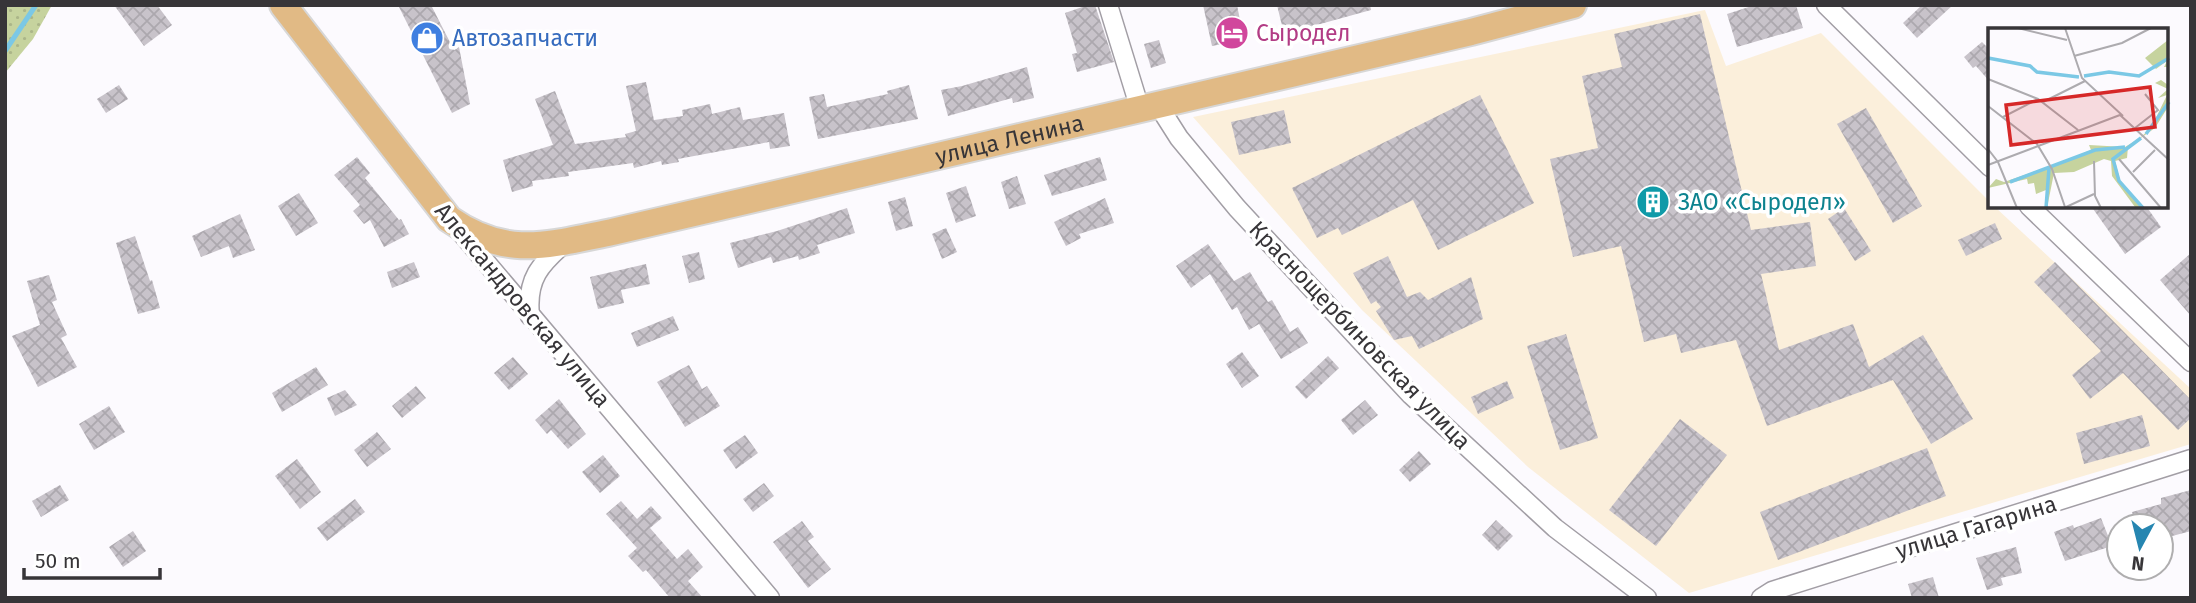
<svg xmlns="http://www.w3.org/2000/svg" width="2196" height="603" viewBox="0 0 2196 603" font-family="'Fira Sans',sans-serif">
<style>
.industrial{fill:#fbefdb}
.grass{fill:url(#grass-dots)}
.lines{fill:none;stroke-linecap:round;stroke-linejoin:round}
.stream{stroke:#7bc8e5;stroke-width:5}
.building{fill:url(#building-cross-hatch)}
.street-casing{stroke:#a29ea5;stroke-width:21}
.primary-casing{stroke:#d7d7d7;stroke-width:30}
.street{stroke:#fff;stroke-width:18}
.primary{stroke:#e1ba85;stroke-width:26}
.labels{text-anchor:middle;stroke-width:7;stroke-linejoin:round;paint-order:stroke}
.hotel-label{font-size:23px;fill:#b23c85;stroke:#fff;text-anchor:start}
.shop-label{font-size:23px;fill:#366cbe;stroke:#fff;text-anchor:start}
.street-label{font-size:23px;fill:#373538;stroke:#fff}
.culture-label{font-size:23px;fill:#0d838f;stroke:#fff;text-anchor:start}
.inset-river{fill:none;stroke:#7bc8e5;stroke-width:3.5}
.inset-road{fill:none;stroke:#adabaf;stroke-width:2}
.view{fill:#d62828;fill-opacity:0.15;stroke:#d62828;stroke-width:3.5}
.inset-edge{fill:none;stroke:#373538;stroke-width:3.5}
</style>
<defs>
<pattern id="grass-dots" width="8" height="8" patternUnits="userSpaceOnUse" patternTransform="scale(1.75)"><rect width="8" height="8" fill="#c6d39e"/><path d="M2 2h.1M6 6h.1" fill="none" stroke="#abb689" stroke-width="1.8" stroke-linecap="round"/></pattern>
<pattern id="building-cross-hatch" width="8" height="8" patternUnits="userSpaceOnUse" patternTransform="scale(1.75)"><rect width="8" height="8" fill="#c8c3ca"/><path d="M0 0l8 8M0 8l8-8" fill="none" stroke="#aca8ae"/></pattern>
</defs>
<rect width="100%" height="100%" fill="#fcfafe"/>
<path class="industrial" d="M1705,10L1726,66L1821,33L1989,201L1990,206L1995,207L2191,389V444L1689,593L1528,467L1362,310L1193,117Z"/>
<path class="grass" d="M5,5H52L33,39L5,73Z"/>
<g class="lines">
<path class="stream" d="M5,51L36,5"/>
</g>
<g class="building">
<path d="M114,5H157L172,25L144,46Z"/>
<path d="M398,5H431L454,50L459,47L470,104L452,113Z"/>
<path d="M1088,5H1095L1114,62L1077,72L1072,54L1077,53L1065,13Z"/>
<path d="M1203,5H1237L1244,40L1212,46Z"/>
<path d="M1277,5H1370L1371,10L1284,34Z"/>
<path d="M1755,5H1796L1803,28L1737,47L1727,14Z"/>
<path d="M1922,5H1953L1917,38L1903,23Z"/>
<path d="M1700,14L1751,230L1810,222L1816,266L1761,274L1779,350L1853,324L1869,367L1923,335L1973,419L1931,444L1893,380L1767,426L1736,340L1681,353L1676,334L1644,342L1621,246L1573,257L1550,159L1598,148L1582,76L1622,67L1614,34Z"/>
<path d="M1159,40L1166,63L1151,68L1144,44Z"/>
<path d="M1982,42L1990,50V82L1976,66L1973,68L1964,57Z"/>
<path d="M1027,67L1034,98L1013,103L1012,98L948,116L941,90L962,86Z"/>
<path d="M646,82L654,120L683,116L682,110L710,104L712,114L740,107L743,120L784,113L790,146L770,149L769,142L678,159L679,162L662,165L661,161L634,168L633,163L568,172L569,176L532,181L533,186L512,192L503,160L553,145L535,99L555,91L575,144L626,137L625,134L636,131L626,86Z"/>
<path d="M119,85L128,99L106,113L97,99Z"/>
<path d="M909,85L918,119L818,139L809,97L824,94L827,107L888,94L887,91Z"/>
<path d="M1480,95L1534,203L1438,250L1413,200L1342,235L1338,228L1317,238L1292,188Z"/>
<path d="M1866,108L1922,206L1893,223L1837,124Z"/>
<path d="M1284,110L1291,143L1239,155L1231,122Z"/>
<path d="M357,157L370,173L365,178L399,220L401,219L409,234L384,247L370,220L364,224L353,211L360,205L334,175Z"/>
<path d="M1100,157L1107,180L1052,196L1044,175Z"/>
<path d="M1017,176L1026,204L1009,209L1001,182Z"/>
<path d="M966,186L976,216L956,223L946,193Z"/>
<path d="M299,193L318,223L296,236L278,206Z"/>
<path d="M905,197L913,226L896,231L888,202Z"/>
<path d="M1105,198L1114,223L1079,234L1081,238L1066,246L1054,222Z"/>
<path d="M2091,206H2146L2161,227L2125,254Z"/>
<path d="M847,208L855,233L817,245L820,253L799,260L798,256L773,263L771,257L738,268L730,243L777,231Z"/>
<path d="M1844,208L1871,251L1855,261L1828,219Z"/>
<path d="M240,214L255,250L233,258L229,246L201,257L192,236Z"/>
<path d="M1995,223L2002,239L1966,256L1958,240Z"/>
<path d="M946,228L957,252L942,259L932,234Z"/>
<path d="M135,236L150,281L152,280L160,308L138,314L116,243Z"/>
<path d="M1208,244L1234,281L1250,272L1268,302L1272,300L1290,332L1298,327L1308,343L1281,359L1259,324L1249,330L1237,307L1232,310L1210,274L1191,288L1176,266Z"/>
<path d="M699,252L705,279L689,283L682,256Z"/>
<path d="M2191,253V316L2160,280Z"/>
<path d="M1388,256L1407,297L1420,292L1428,300L1471,277L1483,319L1419,349L1412,336L1394,340L1376,311L1381,307L1376,301L1371,304L1353,273Z"/>
<path d="M414,262L420,277L392,288L387,272Z"/>
<path d="M2055,262L2191,400V418L2178,430L2123,373L2090,399L2072,375L2101,351L2034,282Z"/>
<path d="M646,264L650,284L621,290L624,303L598,309L590,277Z"/>
<path d="M49,275L57,300L52,302L67,335L61,338L77,367L38,387L12,336L40,325L27,281Z"/>
<path d="M673,316L679,330L637,347L631,333Z"/>
<path d="M1566,334L1598,438L1560,450L1527,346Z"/>
<path d="M1242,352L1259,376L1242,388L1226,364Z"/>
<path d="M1328,356L1339,368L1306,399L1295,387Z"/>
<path d="M513,357L528,374L509,390L494,373Z"/>
<path d="M689,365L702,389L707,386L720,406L685,427L657,382Z"/>
<path d="M316,367L328,385L282,412L272,393Z"/>
<path d="M1507,381L1514,398L1478,414L1471,397Z"/>
<path d="M416,386L426,398L402,418L392,406Z"/>
<path d="M345,390L357,405L335,416L327,398Z"/>
<path d="M559,399L586,434L568,449L551,430L547,434L535,420Z"/>
<path d="M1365,400L1378,415L1353,435L1341,420Z"/>
<path d="M109,406L125,432L94,450L79,424Z"/>
<path d="M2142,415L2150,446L2084,464L2076,433Z"/>
<path d="M1680,419L1727,455L1656,546L1609,510Z"/>
<path d="M377,432L391,449L367,467L354,450Z"/>
<path d="M745,435L758,453L736,469L723,450Z"/>
<path d="M1927,448L1946,496L1778,560L1760,512Z"/>
<path d="M1419,451L1431,464L1410,482L1399,470Z"/>
<path d="M603,455L620,476L600,493L582,472Z"/>
<path d="M297,459L321,492L300,509L275,476Z"/>
<path d="M764,483L774,496L753,512L743,499Z"/>
<path d="M60,485L69,500L41,517L32,501Z"/>
<path d="M2191,490V531L2161,539V526H2136L2132,512L2161,504V498Z"/>
<path d="M355,499L365,512L327,541L317,528Z"/>
<path d="M621,501L637,519L651,506L662,518L650,528L677,559L688,549L703,567L688,581L703,598H670L646,570L643,572L628,556L637,548L606,514Z"/>
<path d="M2101,518L2112,546L2065,561L2054,532L2073,525L2074,528Z"/>
<path d="M1496,520L1513,536L1498,551L1482,535Z"/>
<path d="M802,521L814,537L808,541L831,569L808,588L773,542Z"/>
<path d="M133,531L146,551L123,567L109,547Z"/>
<path d="M2016,547L2022,573L2001,578L2003,585L1987,590L1976,558Z"/>
<path d="M1933,577L1939,598H1912L1908,584Z"/>
</g>
<g class="lines">
<defs>
<g id="street">
<path d="M1108,5L1140,109"/>
<path d="M1826,5L1990,167"/>
<path d="M1158,105L1179,138L1237,208L1411,395L1555,528L1647,598"/>
<path d="M2029,206L2191,362"/>
<path d="M458,229L770,598"/>
<path d="M530,316C526,279 540,264 567,241"/>
<path d="M1761,598L1772,591L2191,459"/>
</g>
<g id="primary">
<path id="s1" d="M283,5L449,219C506,259 548,245 612,232L1471,32L1573,5"/>
</g>
</defs>
<use href="#street" class="street-casing"/>
<use href="#primary" class="primary-casing"/>
<use href="#street" class="street"/>
<use href="#primary" class="primary"/>
</g>
<defs>
<symbol id="hotel-disc" viewBox="-11 -11 22 22"><circle r="9.5" fill="#d1479c" stroke="#fff"/><path d="M-6-4.5h1.5V1H6V5H4.5V3h-9V5H-6ZM-4 0a1.8 1.8 0 1 1 3.6 0ZM.5 0V-2.5h3Q6-2.5 6 0Z" fill="#fff"/></symbol>
<symbol id="shop-disc" viewBox="-11 -11 22 22"><circle r="9.5" fill="#3f7fe0" stroke="#fff"/><path d="M-5-2.5h2.3a2.7 3.5 0 0 1 5.4 0H5L5.5 6h-11ZM-1.5-2.5h3a1.5 2.3 0 0 0-3 0Z" fill="#fff"/></symbol>
<symbol id="building-disc" viewBox="-11 -11 22 22"><circle r="9.5" fill="#0f9aa8" stroke="#fff"/><path d="M-4-6H4V6H1V3H-1V6H-4ZM-2.5-4.3h1.7v1.8h-1.7ZM.8-4.3h1.7v1.8H.8ZM-2.5-1h1.7V.8h-1.7ZM.8-1h1.7V.8H.8Z" fill="#fff"/></symbol>
</defs>
<g fill-rule="evenodd">
<use href="#hotel-disc" x="1213" y="14" width="38" height="38"/>
<use href="#shop-disc" x="408" y="19" width="38" height="38"/>
<use href="#building-disc" x="1634" y="183" width="38" height="38"/>
</g>
<g class="labels">
<g class="hotel-label">
<text x="1256" y="41">Сыродел</text>
</g>
<g class="shop-label">
<text x="452" y="46">Автозапчасти</text>
</g>
<g class="street-label">
<text dy="8" stroke="none"><textPath href="#s1" startOffset="849">улица Ленина</textPath></text>
<text transform="translate(523 305) rotate(50)" y="8">Александровская улица</text>
<text transform="translate(1360 335) rotate(46)" y="8">Краснощербиновская улица</text>
<text transform="translate(1976 527) rotate(-17)" y="8">улица Гагарина</text>
</g>
<g class="culture-label">
<text x="1678" y="210">ЗАО «Сыродел»</text>
</g>
</g>
<g transform="translate(1988 28)">
<rect width="180" height="180" fill="#fcfafe"/>
<path d="M180,12V39H176L179,33L168,41L157,30ZM173,52L180,57V79L167,100L140,119L139,130L127,133L133,156L156,180L147,179L124,148L123,133L116,131L86,144L66,145L59,180L58,162L48,166L46,155L40,156L39,151L0,160L8,151L16,154L74,134L103,122L101,117L137,119L152,110L163,100L179,67L170,70L180,61L167,55Z" fill="#c6d39e"/>
<path class="inset-river" d="M0,30L42,38L49,44L91,49M96,48L121,44L151,48L181,30M158,106L181,74M153,110L125,131L131,153L155,180M22,154L107,122L137,119M58,180L61,140"/>
<path class="inset-road" d="M30,0L79,12M77,0L94,50L135,88M86,28L134,15L163,0M0,51L50,71L90,102M55,74L97,53M0,78L49,116L64,141L77,179M15,89L50,71M147,100L170,82L157,66M0,121L10,134L29,180M131,131L173,180M106,133L107,168L113,180M0,137L132,87L181,132M145,144L167,122M76,180L106,166"/>
<path class="view" d="M162,59L167,99L23,117L18,77Z"/>
<rect width="180" height="180" class="inset-edge"/>
</g>
<rect width="2196" height="603" fill="none" stroke="#373538" stroke-width="14"/>
<g transform="translate(2140 547) rotate(187)"><circle r="33" fill="#ffffff" stroke="#afaeaf" stroke-width="2"/>
<path d="M0-5L12 26L0 18L-12 26Z" fill="#2686b1"/>
<text y="-10" font-size="19" font-weight="bold" text-anchor="middle" fill="#373538">N</text>
</g>
<path d="M24 568v10h136v-10" fill="none" stroke="#373538" stroke-width="3.5"/>
<text x="35" y="568" font-size="21" fill="#373538" stroke="#ffffff" stroke-width="5" paint-order="stroke">50 m</text>
</svg>
